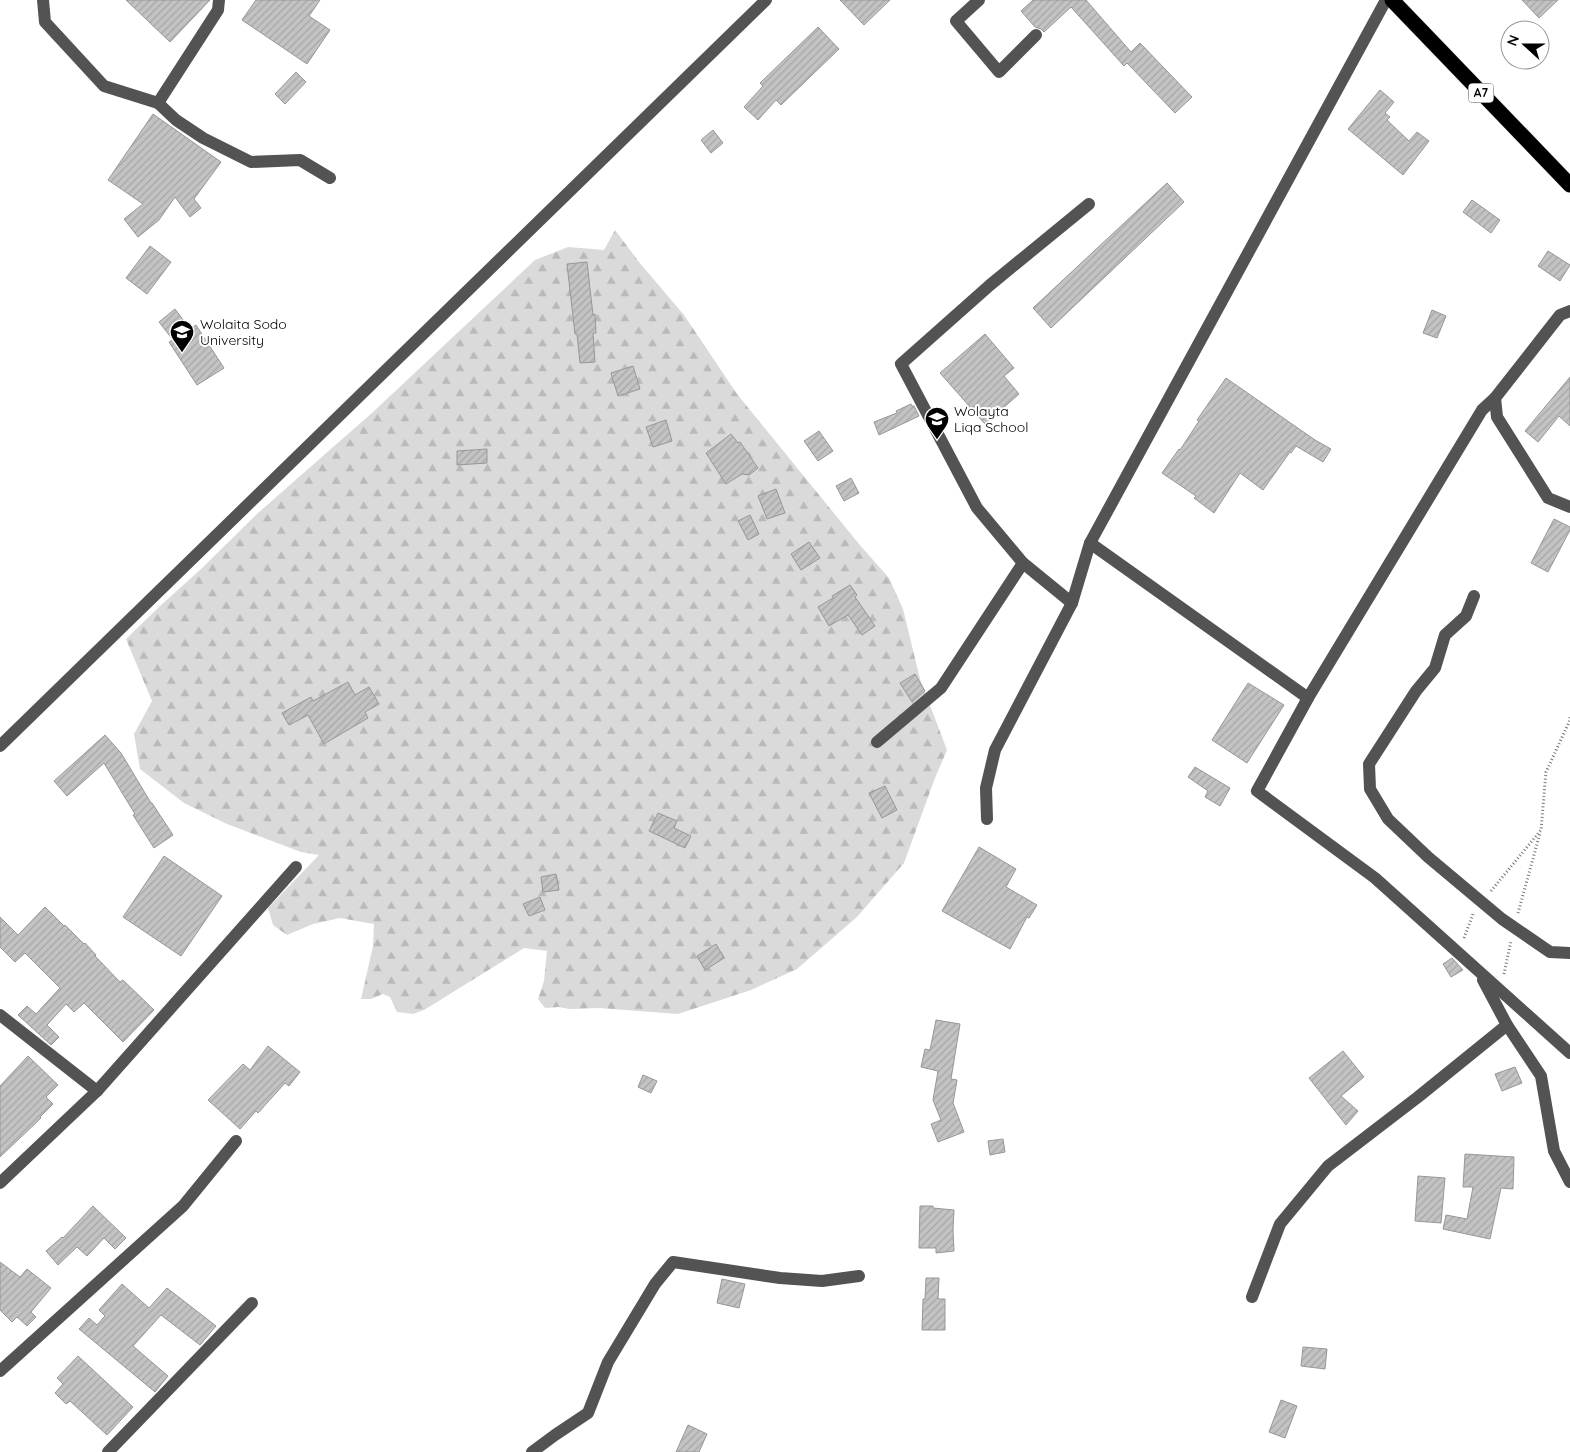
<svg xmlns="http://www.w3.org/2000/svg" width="1570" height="1452" viewBox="0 0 1570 1452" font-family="Quicksand,sans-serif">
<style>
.forest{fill:url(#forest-firs)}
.building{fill:url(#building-hatch);stroke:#979797}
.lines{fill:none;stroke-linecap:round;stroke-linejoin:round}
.highway-casing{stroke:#dbdbdb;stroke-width:16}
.path{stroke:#757575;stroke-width:3;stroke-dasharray:1 2.5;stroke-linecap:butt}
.minor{stroke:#535353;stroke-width:12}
.highway{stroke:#000;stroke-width:15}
.labels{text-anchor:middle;stroke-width:4;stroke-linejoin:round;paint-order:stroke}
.shield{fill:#fff;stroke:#4c4c4c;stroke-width:1}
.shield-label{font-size:12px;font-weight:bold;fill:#000}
.poi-label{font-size:14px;fill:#000;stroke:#fff;text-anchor:start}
</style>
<defs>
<pattern id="forest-firs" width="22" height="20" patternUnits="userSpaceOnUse" patternTransform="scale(1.25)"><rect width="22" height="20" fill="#dadada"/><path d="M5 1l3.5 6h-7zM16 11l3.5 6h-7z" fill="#b9b9b9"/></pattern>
<pattern id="building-hatch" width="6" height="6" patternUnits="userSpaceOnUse" patternTransform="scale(1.25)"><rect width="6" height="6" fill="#c3c3c3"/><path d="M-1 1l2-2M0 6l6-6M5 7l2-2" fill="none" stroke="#a6a6a6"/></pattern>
</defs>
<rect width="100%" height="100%" fill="#fff"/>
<path class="forest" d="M615,230L639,262L684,315L737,394L859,544L889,578L903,609L920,679L947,750L935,778L904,863L857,917L797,969L751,990L678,1014L599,1008L569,1009L559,1007L545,1008L538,999L544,981L547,951L524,948L424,1010L413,1014L397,1012L390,997L383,994L371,999H361L373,946L374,924L340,918L313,924L287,935L273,925L268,908L319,855L301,852L227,824L184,803L140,769L134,734L152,701L126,639L160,606L201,569L258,513L373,412L535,260L568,247L604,250Z"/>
<g class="building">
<path d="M126,0H210L170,42Z"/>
<path d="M256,0H320L309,16L330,30L307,64L242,20Z"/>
<path d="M840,0H890L864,25Z"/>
<path d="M1033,0H1086L1131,52L1140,43L1192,97L1175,113L1127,63L1124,66L1071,7L1044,32L1041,29L1035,27L1021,11Z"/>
<path d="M1522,0H1558L1539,18Z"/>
<path d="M818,27L839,49L781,105L776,100L758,120L744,107L763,86L760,83Z"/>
<path d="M296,72L306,82L285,104L275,94Z"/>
<path d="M1380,90L1394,102L1385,113L1390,117L1387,120L1409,141L1417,132L1429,141L1403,175L1348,129Z"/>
<path d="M153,114L221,162L194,199L201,208L190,217L175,197L159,220L138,237L124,219L143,204L108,180Z"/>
<path d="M713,130L723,143L711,153L701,140Z"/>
<path d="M1167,183L1184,202L1051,328L1033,308Z"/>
<path d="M1472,200L1500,220L1491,233L1463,212Z"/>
<path d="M150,246L171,262L147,294L126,278Z"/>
<path d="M1548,251L1570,265L1560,281L1538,266Z"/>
<path d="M587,262L593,315L595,314L596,333H593L595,362L580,363L577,334H575L567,264Z"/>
<path d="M175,309L190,329L196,325L224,368L197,385L169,342L173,340L159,322Z"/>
<path d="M1432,310L1446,316L1437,338L1423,333Z"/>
<path d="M985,334L1014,368L1004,376L1019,394L985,424L940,373Z"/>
<path d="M633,366L640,389L618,396L611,373Z"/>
<path d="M1570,377V426L1559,416L1538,442L1525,431Z"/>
<path d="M1226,378L1315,440L1331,449L1323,462L1296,446L1291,453L1290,452L1263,490L1240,473L1214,513L1194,498L1196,496L1162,473L1179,449L1180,450L1199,421L1197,420Z"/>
<path d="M911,404L912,406H914L919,416L879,435L874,422L897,413L896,411Z"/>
<path d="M666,420L672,441L653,447L646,427Z"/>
<path d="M819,431L833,451L818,461L804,441Z"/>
<path d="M731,434L738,443L740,442L758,468L749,475L742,474L726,484L706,453Z"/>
<path d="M487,449V463L457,465V451Z"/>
<path d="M851,478L859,493L844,501L836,486Z"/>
<path d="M776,489L785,513L767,519L758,496Z"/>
<path d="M750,515L759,534L748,540L738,521Z"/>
<path d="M1554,519L1570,527V530L1548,572L1531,563Z"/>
<path d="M809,542L820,558L801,570L791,554Z"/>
<path d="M850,585L857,595L855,597L875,626L862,635L848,615L829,626L818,607L833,598L832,596Z"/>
<path d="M915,674L925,691L912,702L900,683Z"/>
<path d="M348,682L355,695L369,687L379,704L365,712L368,718L324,744L308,715L289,725L282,713L311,697L313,701Z"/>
<path d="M1248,683L1284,705L1247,763L1212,740Z"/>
<path d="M105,735L121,753L151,803H152L173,835L154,848L133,815L135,814L104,763L67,796L54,781Z"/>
<path d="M1195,767L1230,788L1220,806L1205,797L1208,791L1188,777Z"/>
<path d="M885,786L897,810L882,818L869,793Z"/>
<path d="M658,813L677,821L674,828L691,836L685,848L649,831Z"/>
<path d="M979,847L1016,869L1006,887L1037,905L1029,918L1027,917L1010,949L942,911Z"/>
<path d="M164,856L222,896L181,956L123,917Z"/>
<path d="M556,874L559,890L543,892L541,877Z"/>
<path d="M540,897L545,910L529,916L523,904Z"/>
<path d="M45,907L64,926L65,925L84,944L85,943L96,955L95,956L120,982L123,980L154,1010L123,1042L84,1003L74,1012L66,1004L47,1025L59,1037L51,1045L18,1015L27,1006L36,1014L60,988L25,953L15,962L0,947V917L18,935Z"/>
<path d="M716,944L724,958L705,970L697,956Z"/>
<path d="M1452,958L1463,970L1451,977L1443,964Z"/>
<path d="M936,1020L960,1024L951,1079L957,1080L953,1103L964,1132L938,1142L931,1124L941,1120L933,1100L938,1071L921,1067L925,1049L930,1050Z"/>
<path d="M268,1046L300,1072L289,1086L285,1083L258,1113L256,1111L240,1129L208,1100L243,1064L250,1070Z"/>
<path d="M1343,1051L1364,1077L1341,1096L1358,1111L1346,1125L1309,1078Z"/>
<path d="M28,1056L58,1085L46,1097L53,1104L40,1117L41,1118L0,1157V1086Z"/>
<path d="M1515,1067L1522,1083L1502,1091L1495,1074Z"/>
<path d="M643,1075L657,1081L651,1093L638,1087Z"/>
<path d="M1003,1139L1005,1152L990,1155L988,1141Z"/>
<path d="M1465,1154L1514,1157L1513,1189L1501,1188L1490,1239L1443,1229L1446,1215L1467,1219L1473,1187H1463Z"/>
<path d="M1418,1176L1445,1178L1441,1223L1415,1221Z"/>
<path d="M93,1206L126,1238L115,1249L104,1238L87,1256L77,1247L58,1265L46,1251L62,1237L63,1238Z"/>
<path d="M920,1206H933V1208L954,1210L953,1230L954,1251L936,1253V1248H919Z"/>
<path d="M0,1262L20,1277L27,1269L51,1288L31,1312L36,1317L27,1326L17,1317L12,1322L0,1310Z"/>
<path d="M926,1278H939L938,1299H945V1330H922L923,1299H925Z"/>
<path d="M722,1279L745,1284L739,1308L717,1303Z"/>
<path d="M122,1284L149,1308L167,1288L216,1326L200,1345L161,1315L133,1346L168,1376L155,1392L79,1329L89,1318L97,1325L105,1316L99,1310Z"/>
<path d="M1303,1347L1327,1349L1325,1369L1301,1366Z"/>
<path d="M78,1356L133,1407L107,1435L70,1401L66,1404L55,1393L63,1384L57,1378Z"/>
<path d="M1281,1400L1297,1406L1285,1438L1269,1432Z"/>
<path d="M688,1425L707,1434L699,1452H676Z"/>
</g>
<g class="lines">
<defs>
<path id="highway" d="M1392,0L1570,185"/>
</defs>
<use href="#highway" class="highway-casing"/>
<g class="path">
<path d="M1491,891L1541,830L1546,772L1570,720V716"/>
<path d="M1518,913L1540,833"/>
<path d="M1464,938L1473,914"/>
<path d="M1504,974L1511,941"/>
</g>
<g class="minor">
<path d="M43,0L45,22L104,86L158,103L176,120L203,138L251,162L300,160L330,178"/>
<path d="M979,0L956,21L999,72L1036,35"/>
<path d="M158,103L218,10L219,0"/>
<path d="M1570,311L1560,315L1495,398L1482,410L1308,698L1257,791L1375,878L1570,1053"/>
<path d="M1495,398L1497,417L1548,498L1570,507"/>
<path d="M1023,563L977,508L901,364L990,285L1089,204"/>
<path d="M1474,596L1466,616L1445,635L1435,668L1416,691L1369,764L1370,789L1388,819L1428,857L1502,919L1550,952L1570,953"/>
<path d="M1308,698L1090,543L1386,0"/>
<path d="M877,742L941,688L1023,563L1072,603L1090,543"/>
<path d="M0,746L766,0"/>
<path d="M987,819L986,788L995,750L1072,603"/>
<path d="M1483,980L1507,1025L1541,1076L1554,1151L1570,1182"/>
<path d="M0,1015L97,1091"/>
<path d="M0,1183L97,1091L296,867"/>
<path d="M1252,1297L1280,1224L1328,1166L1418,1097L1507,1025"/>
<path d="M0,1371L183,1206L236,1141"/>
<path d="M108,1452L252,1303"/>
<path d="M532,1452L555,1435L588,1413L608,1362L655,1284L673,1262L780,1278L822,1281L859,1276"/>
</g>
<use href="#highway" class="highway"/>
</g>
<defs>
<symbol id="university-pin" viewBox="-11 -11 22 30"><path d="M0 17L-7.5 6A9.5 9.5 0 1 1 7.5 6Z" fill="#000" stroke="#fff"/><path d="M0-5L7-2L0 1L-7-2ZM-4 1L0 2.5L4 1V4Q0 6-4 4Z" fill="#fff"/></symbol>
<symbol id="school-pin" viewBox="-11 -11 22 30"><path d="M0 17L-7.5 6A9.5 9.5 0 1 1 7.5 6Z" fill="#000" stroke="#fff"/><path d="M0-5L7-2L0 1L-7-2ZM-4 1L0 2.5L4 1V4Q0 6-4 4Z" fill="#fff"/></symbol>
</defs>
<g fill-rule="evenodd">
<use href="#university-pin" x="168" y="318" width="28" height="38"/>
<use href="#school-pin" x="923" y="405" width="28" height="38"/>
</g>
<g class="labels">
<rect class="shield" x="1468.5" y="83.5" width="25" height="19" rx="4"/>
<g class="shield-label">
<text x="1481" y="97">A7</text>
</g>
<g class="poi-label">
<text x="200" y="329">Wolaita Sodo<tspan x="200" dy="16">University</tspan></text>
<text x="954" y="416">Wolayta<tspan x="954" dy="16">Liqa School</tspan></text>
</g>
</g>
<g transform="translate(1525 45) rotate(291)"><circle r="24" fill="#ffffff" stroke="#999999"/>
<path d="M0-4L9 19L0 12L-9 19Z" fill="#000000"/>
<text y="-8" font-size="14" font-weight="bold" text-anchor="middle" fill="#000000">N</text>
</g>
</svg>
